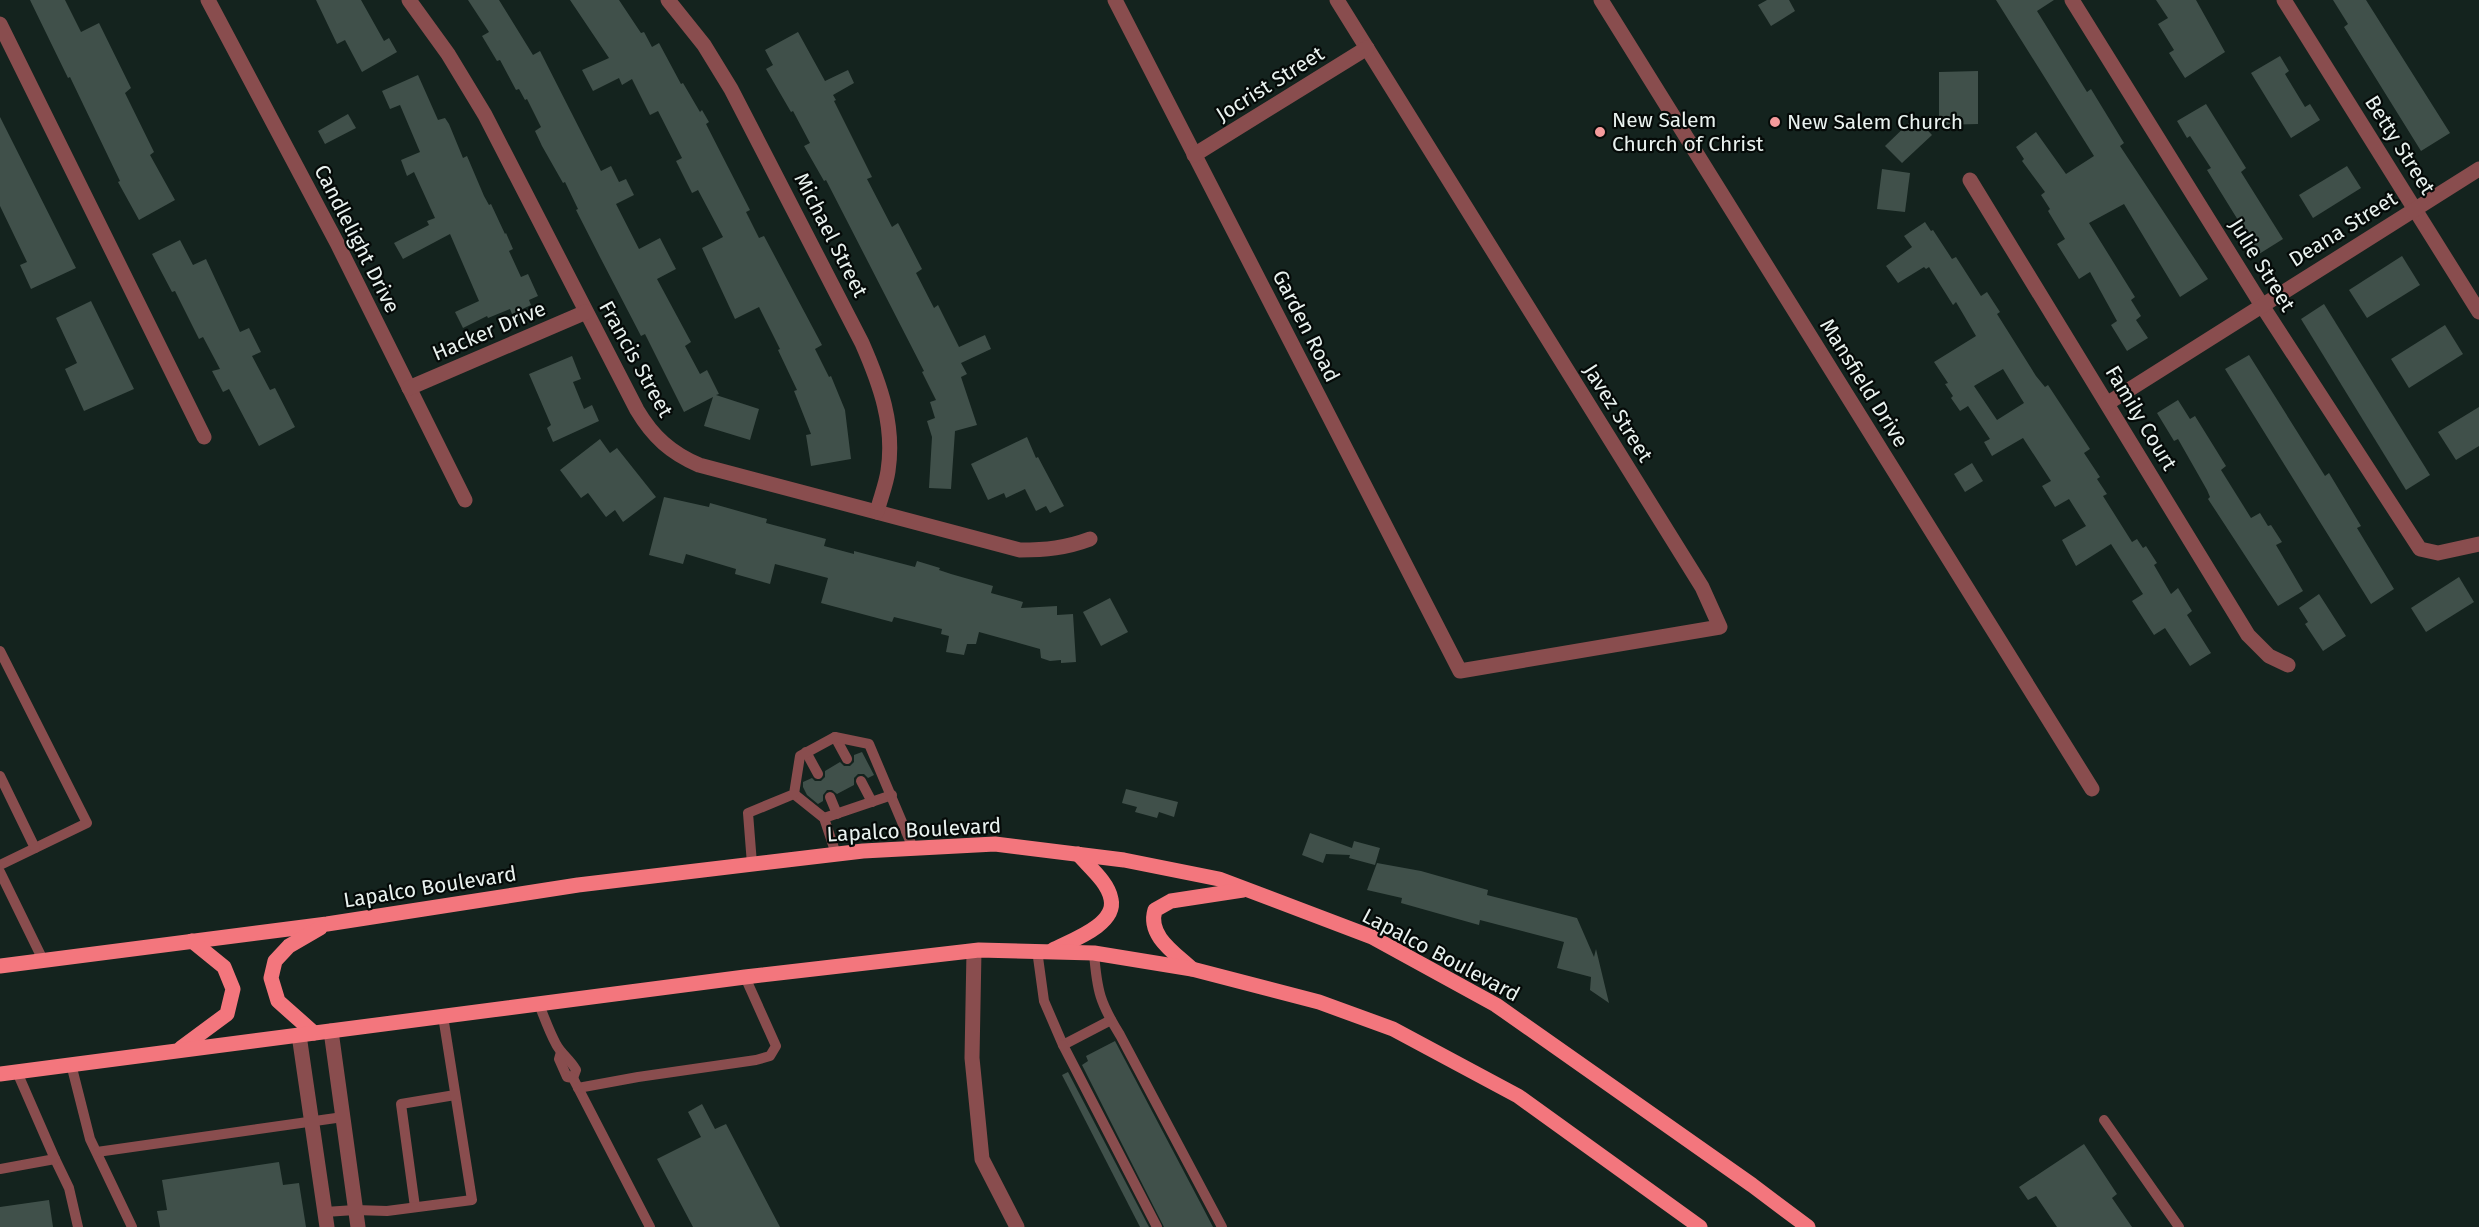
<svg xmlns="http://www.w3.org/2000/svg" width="2479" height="1227" viewBox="0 0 2479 1227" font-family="'Fira Sans',sans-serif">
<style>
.building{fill:#40504a;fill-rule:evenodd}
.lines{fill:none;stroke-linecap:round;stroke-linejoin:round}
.service{stroke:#894d4e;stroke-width:10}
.minor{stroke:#894d4e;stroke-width:15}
.primary{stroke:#f3767d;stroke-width:15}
.poi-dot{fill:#f59b9c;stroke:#050a08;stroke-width:2}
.labels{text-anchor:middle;stroke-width:4.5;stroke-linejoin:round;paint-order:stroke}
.street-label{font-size:21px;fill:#e9f2ef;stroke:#050a08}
.poi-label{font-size:21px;fill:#e9f2ef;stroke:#050a08;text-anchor:start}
</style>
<rect width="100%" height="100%" fill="#14231e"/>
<g class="building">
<path d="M30,0H65L81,32L99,23L131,88L125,93L154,152L150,155L175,200L139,220L118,182L120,181L70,77L68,78Z"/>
<path d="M316,0H361L384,41L389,38L397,52L362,72L345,40L337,44Z"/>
<path d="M468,0H499L533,55L540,51L601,171L611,166L619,182L626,179L634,195L616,204L639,249L660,238L676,269L657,279L691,342L685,346L700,374L707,370L719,394L716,395L759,409L750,440L704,426L713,397L684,412L645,334L641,336L601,259L576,210L578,209L565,182L563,183L542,146L535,131L541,127L527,99L525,100L519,89L516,90L500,60L497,61L482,36L489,32Z"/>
<path d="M570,0H619L641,33L644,32L652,47L659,43L681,84L683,83L700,112L702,110L709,122L706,124L750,210L746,212L759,238L764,236L822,345L815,349L829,377L831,376L845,410L851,459L811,466L806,435L811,434L794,391L797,390L778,350L780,349L759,307L735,319L702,248L723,237L698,190L692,193L676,161L682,158L658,111L650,115L632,79L622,85L619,78L593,91L582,70L609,58Z"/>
<path d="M1767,0H1789L1795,11L1771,26L1758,5Z"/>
<path d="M1996,0H2054L2037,11L2087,92L2091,89L2124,143L2120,146L2208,279L2180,297L2124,204L2089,223L2135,297L2131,300L2141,316L2136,320L2148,338L2127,351L2111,325L2117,321L2090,272L2079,279L2057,244L2065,239L2048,211L2050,209L2041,195L2045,192L2022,161L2024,159L2016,147L2036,132L2066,174L2094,156Z"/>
<path d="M2156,0H2196L2225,52L2185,78L2169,53L2174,50L2158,24L2168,18Z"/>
<path d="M2333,0H2366L2450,133L2421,151L2344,27L2348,24Z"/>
<path d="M798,32L825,81L848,70L854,83L833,95L836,100L834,101L872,177L867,179L892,227L898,223L922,269L916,273L934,308L938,305L959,347L985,335L991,349L961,363L967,374L961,377L977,425L955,431L951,489L929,488L932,437L927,421L935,418L930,402L936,400L922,372L924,371L826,180L824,181L804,146L810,143L793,111L791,112L766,69L773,65L765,50Z"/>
<path d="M2280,56L2289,71L2285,74L2305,107L2310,104L2320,120L2291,138L2251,73Z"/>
<path d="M1978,71V124L1939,125V72Z"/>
<path d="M418,75L438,120L445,118L449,124L463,158L467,156L484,196L489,205L491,204L505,234L506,233L513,249L509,251L521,277L528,274L538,296L529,300L531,305L512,314L510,309L488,318L487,316L463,328L455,312L479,301L450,234L403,259L394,243L429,225L427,221L435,218L414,172L407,176L401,160L420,152L400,105L390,109L382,91Z"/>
<path d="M2206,104L2246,168L2241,172L2283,239L2259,254L2207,170L2211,168L2190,136L2187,138L2177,121Z"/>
<path d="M348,114L356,128L325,144L318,131Z"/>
<path d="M0,117L76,268L31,289L20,265L27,262L0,206Z"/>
<path d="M1915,117L1932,135L1902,163L1885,146Z"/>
<path d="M2347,166L2361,188L2313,218L2299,195Z"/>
<path d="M1882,169L1910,173L1905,212L1877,209Z"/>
<path d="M1925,222L1931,231L1933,230L1952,259L1956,257L1981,296L1987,292L2000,312L1997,314L2036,376L2045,387L2048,385L2090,449L2084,453L2100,477L2097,479L2107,494L2103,496L2132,542L2137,539L2143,548L2146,546L2157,563L2154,565L2171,594L2178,588L2192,611L2187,615L2211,653L2190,666L2165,628L2154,635L2132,601L2143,594L2111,544L2076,566L2062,540L2086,526L2069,499L2055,507L2042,486L2051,481L2023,438L1992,456L1984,442L1990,439L1968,406L1960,411L1951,398L1953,396L1945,384L1948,383L1934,362L1976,336L1956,302L1953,305L1929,267L1926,269L1924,267L1898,283L1886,266L1912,247L1904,236ZM2003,369L2024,403L1997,420L1974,386Z"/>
<path d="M180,240L193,265L206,259L240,332L249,328L261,352L252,356L270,390L275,388L295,427L259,446L229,389L223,392L212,371L220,369L203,337L199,339L175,291L172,292L152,254Z"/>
<path d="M2402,256L2420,285L2367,318L2349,290Z"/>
<path d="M91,301L134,389L84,411L65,369L77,363L56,318Z"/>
<path d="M2324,304L2430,475L2406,490L2301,319Z"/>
<path d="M2445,325L2463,354L2409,388L2391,359Z"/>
<path d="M2249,355L2325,476L2329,473L2361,526L2357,528L2394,589L2371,604L2225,369Z"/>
<path d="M572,356L581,379L573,382L584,409L592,405L599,421L553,442L547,428L551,425L529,374Z"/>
<path d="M2178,400L2190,419L2195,416L2226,466L2221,470L2251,518L2260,513L2268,526L2271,525L2282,542L2276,545L2303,591L2278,606L2208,499L2210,497L2207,490L2178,439L2174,441L2157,413Z"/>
<path d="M2479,407V446L2456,460L2438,432Z"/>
<path d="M1027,437L1036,458L1038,457L1064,506L1050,513L1046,506L1036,511L1025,489L1006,498L1004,493L988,500L971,464Z"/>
<path d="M600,439L610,453L617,448L656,497L623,522L615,510L606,517L588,493L581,498L560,470Z"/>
<path d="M1972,463L1983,481L1965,492L1954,474Z"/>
<path d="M664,497L709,507L710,503L767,519L766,523L826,539L824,546L854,554V551L915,567L917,561L940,568L939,570L951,574L993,586L991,593L1023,602L1021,608L1057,606V615L1073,614L1076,662L1061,663V660L1050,661L1041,658L1040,649L979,632L976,644H967L964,655L946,652L949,636L941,634L942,629L894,617L892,622L821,603L828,578L775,564L770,584L735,574L736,569L686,554L683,564L649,555Z"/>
<path d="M2459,577L2474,602L2426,632L2411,608Z"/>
<path d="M2319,594L2346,636L2323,651L2305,624L2308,622L2299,608Z"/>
<path d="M1110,598L1128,632L1101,646L1083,612Z"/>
<path d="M862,752L874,775L868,778L864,774H858L854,778V785L837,794L832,790H827L823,795V801L818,804L807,795L803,787V782L812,778L815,781H821L825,777V771L840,762L844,766H850L854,762V755Z"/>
<path d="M1126,789L1178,802L1174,817L1159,812L1157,818L1135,812L1137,807L1122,803Z"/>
<path d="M1310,833L1352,848L1354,841L1380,848L1375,865L1349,858L1350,855L1326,854L1323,863L1302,855Z"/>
<path d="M1377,863L1421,871L1488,890L1487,895L1577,918L1594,957L1596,949L1609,1003L1590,990L1591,977L1557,968L1564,942L1480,920L1479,925L1401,903L1402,898L1367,890Z"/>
<path d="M1115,1041L1201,1204L1213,1227H1164L1082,1065L1088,1061L1086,1056Z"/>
<path d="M1068,1072L1149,1227H1140L1062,1075Z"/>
<path d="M702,1104L715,1129L726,1124L780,1227H693L657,1159L701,1137L688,1112Z"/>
<path d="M2084,1144L2117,1194L2112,1198L2132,1227H2057L2036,1196L2028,1200L2019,1187Z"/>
<path d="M279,1162L283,1185L299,1183L306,1227H160L157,1211L167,1210L162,1180Z"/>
<path d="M49,1200L53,1227H0V1207Z"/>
</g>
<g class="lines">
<g class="service">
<path d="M0,651L87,823L0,865"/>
<path d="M835,737L847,759"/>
<path d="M806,752L818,774"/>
<path d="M0,776L35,848"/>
<path d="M861,781L872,802"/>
<path d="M794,794L824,818L836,854"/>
<path d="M830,797L837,814"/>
<path d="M824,818L892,795"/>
<path d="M752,864L748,813L794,794L800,756L835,737L869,744L913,848"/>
<path d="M0,872L43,960"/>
<path d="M1037,950L1044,1001L1063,1045L1111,1020"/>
<path d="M1094,953C1097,991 1100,1003 1120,1035L1222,1227"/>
<path d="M539,1004C544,1017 549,1031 556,1044C561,1054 570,1059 576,1070L573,1078"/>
<path d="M1063,1045L1157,1227"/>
<path d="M561,1052L559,1059L567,1077L573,1078L650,1227"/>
<path d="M71,1064L90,1139L132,1227"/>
<path d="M578,1088L638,1077L756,1060L770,1056L776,1046L745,977"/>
<path d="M2104,1120L2179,1227"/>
<path d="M97,1152L343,1117"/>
<path d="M55,1159L69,1188L78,1227"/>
<path d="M0,1169L55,1159L17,1072"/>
<path d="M415,1207L401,1104L455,1095"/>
<path d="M325,1212L355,1210L387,1211L472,1200L443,1016"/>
</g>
<g class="minor">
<path d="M208,0L337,243L465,500"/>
<path d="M409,0L448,54L485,115L637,410C653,437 671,453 699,465L1020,550C1046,550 1066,548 1090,539"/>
<path d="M668,0L704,45L731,89L862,343C880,384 895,425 888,471C886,485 880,499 877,512"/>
<path d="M1115,0L1460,671L1720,627L1702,587L1337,0"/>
<path d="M1601,0L2092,789"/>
<path d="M2072,0L2261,304L2420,549L2438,553L2479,544"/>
<path d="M2284,0L2479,312"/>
<path d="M0,24L204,437"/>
<path d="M1194,155L1367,48"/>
<path d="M1970,180L2248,635L2269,656L2288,665"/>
<path d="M409,388L586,312"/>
<path d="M2108,403L2479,169"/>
<path d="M974,951L972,1058L982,1159L1017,1227"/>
<path d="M331,1031L358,1227"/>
<path d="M299,1035L327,1227"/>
</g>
<g class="primary">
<path d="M1053,950C1070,941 1117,925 1111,899C1108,882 1089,867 1078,854"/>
<path d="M0,966L327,924L578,885L863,851L995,844L1124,860L1219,879L1372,937L1496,1005L1752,1185L1808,1227"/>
<path d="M1192,969C1175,953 1147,936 1155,910L1171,901L1243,890"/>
<path d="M314,1033L278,1001L271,978L275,961L289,946L320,928"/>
<path d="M181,1048L227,1014L233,989L224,967L192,941"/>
<path d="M0,1074L745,977L979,950L1094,953L1192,969L1319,1002L1393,1029L1518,1096L1700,1227"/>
</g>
</g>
<g class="poi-dot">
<circle cx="1775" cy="122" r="6"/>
<circle cx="1600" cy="132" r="6"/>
</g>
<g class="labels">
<g class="street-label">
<text transform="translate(1270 84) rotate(-32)" y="7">Jocrist Street</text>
<text transform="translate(2400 145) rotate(58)" y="7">Betty Street</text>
<text transform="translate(2343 229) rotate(-32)" y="7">Deana Street</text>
<text transform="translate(831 235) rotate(63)" y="7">Michael Street</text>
<text transform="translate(357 239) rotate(63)" y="7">Candlelight Drive</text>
<text transform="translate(2262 265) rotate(58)" y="7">Julie Street</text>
<text transform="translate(1306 326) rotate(63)" y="7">Garden Road</text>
<text transform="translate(489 331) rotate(-23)" y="7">Hacker Drive</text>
<text transform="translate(636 359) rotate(61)" y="7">Francis Street</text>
<text transform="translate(1864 383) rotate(58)" y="7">Mansfield Drive</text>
<text transform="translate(1618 413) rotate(58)" y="7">Javez Street</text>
<text transform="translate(2141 418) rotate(59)" y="7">Family Court</text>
<text transform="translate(914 830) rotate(-3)" y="7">Lapalco Boulevard</text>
<text transform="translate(430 887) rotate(-9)" y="7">Lapalco Boulevard</text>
<text transform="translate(1441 955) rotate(28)" y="7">Lapalco Boulevard</text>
</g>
<g class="poi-label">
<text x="1612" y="127">New Salem<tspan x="1612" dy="24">Church of Christ</tspan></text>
<text x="1787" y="129">New Salem Church</text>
</g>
</g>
</svg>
